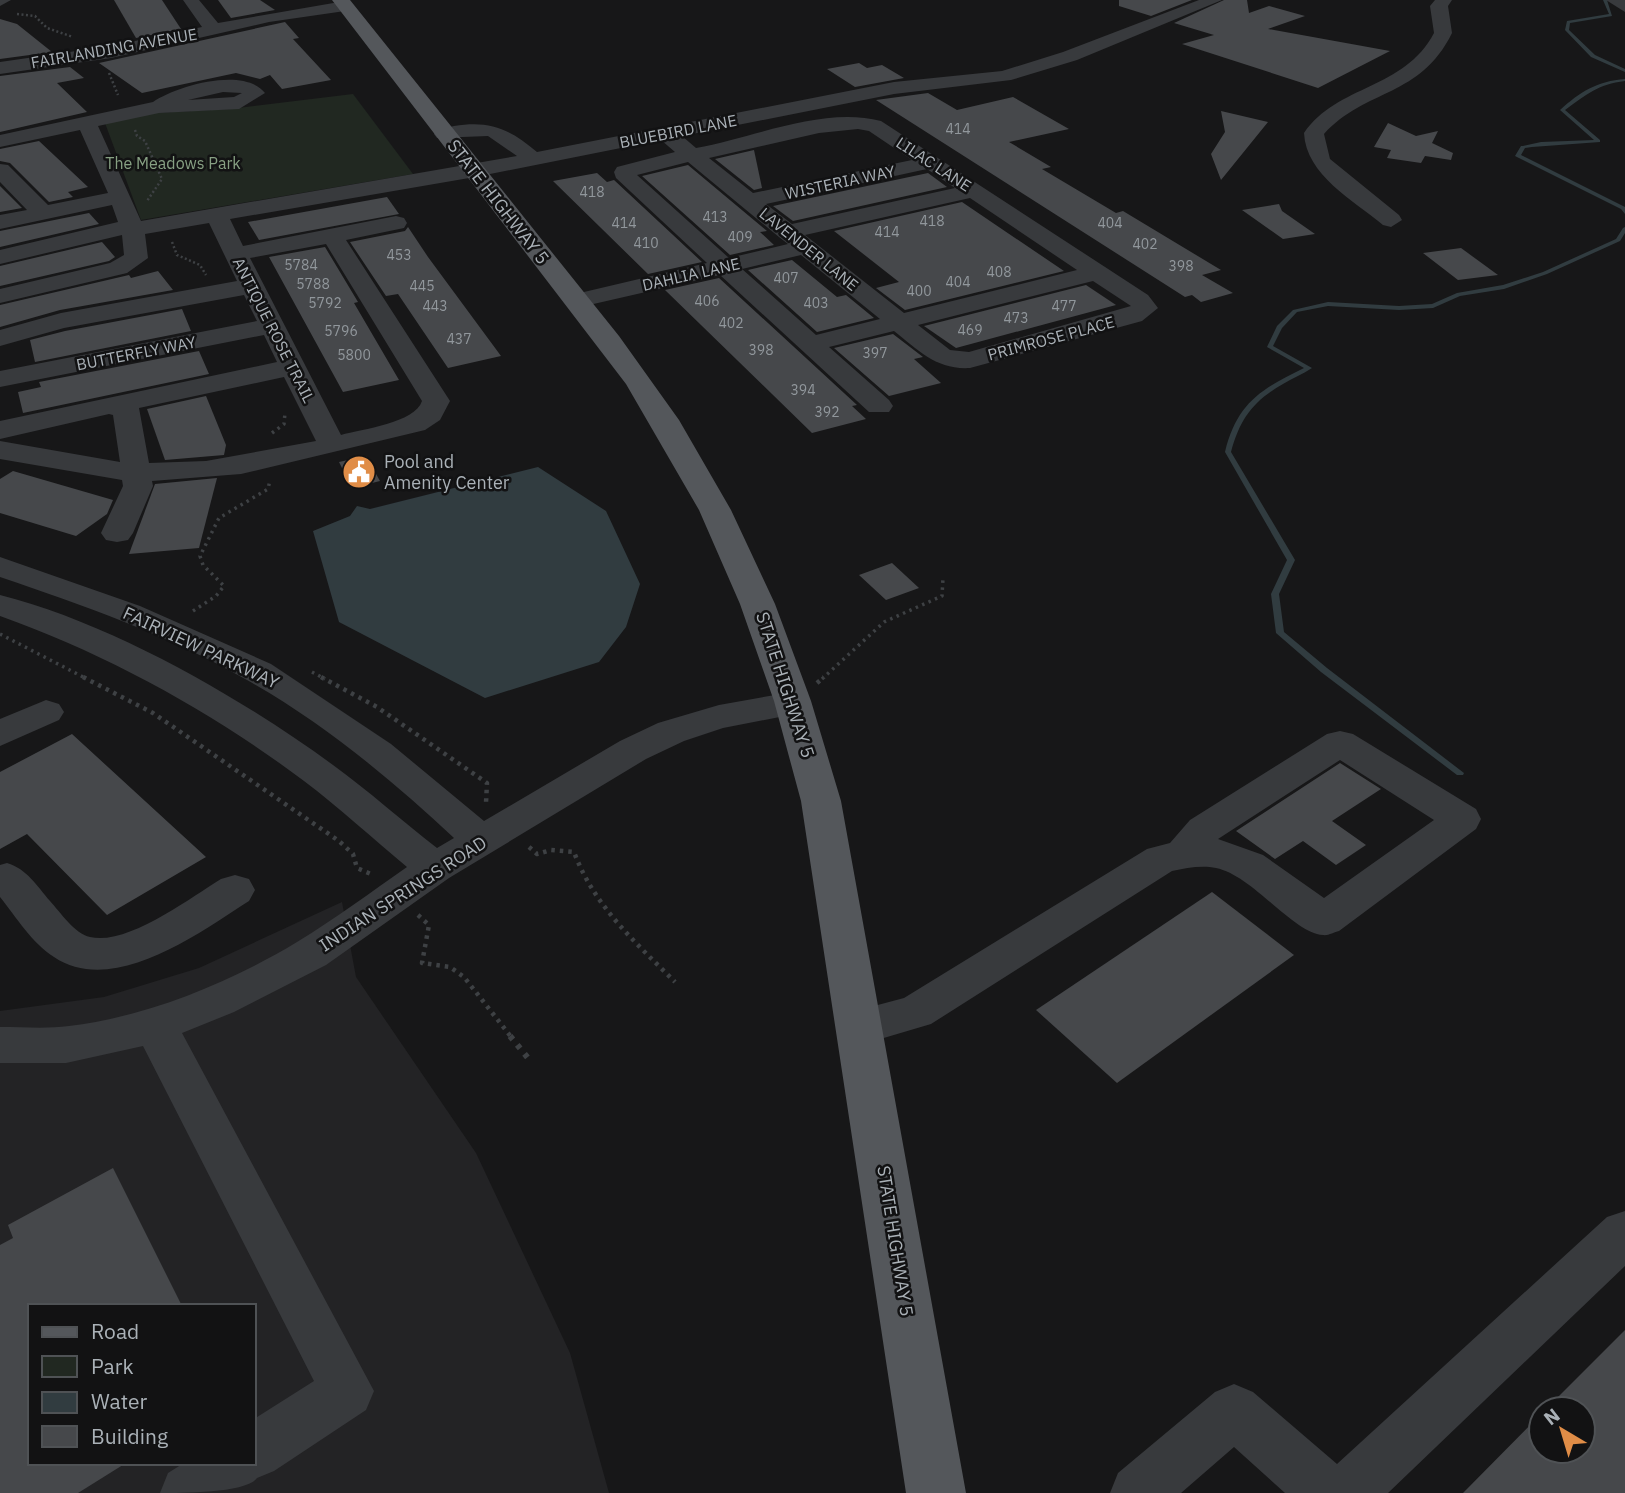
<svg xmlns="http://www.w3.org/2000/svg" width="1625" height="1493" viewBox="0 0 1625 1493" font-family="'IBM Plex Sans',sans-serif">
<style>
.built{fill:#232325;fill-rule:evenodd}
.green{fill:#212821}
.water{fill:#313c40}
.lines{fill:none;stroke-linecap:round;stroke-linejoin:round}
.stream{fill:#313c40;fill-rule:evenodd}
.building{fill:#46484b}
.path-far3{stroke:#3e4144;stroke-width:2.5;stroke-dasharray:2 2.5;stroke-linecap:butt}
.path-far2{stroke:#3e4144;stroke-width:3.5;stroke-dasharray:2.5 4.5;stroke-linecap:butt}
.path-far1{stroke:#3e4144;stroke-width:4.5;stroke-dasharray:3.5 5;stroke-linecap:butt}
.path{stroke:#3e4144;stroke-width:6;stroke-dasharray:4.5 7;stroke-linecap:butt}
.minor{fill:#383a3d;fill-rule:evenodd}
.major{fill:#54575b;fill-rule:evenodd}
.labels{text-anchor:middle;stroke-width:5;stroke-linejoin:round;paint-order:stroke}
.number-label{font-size:14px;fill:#91979c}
.far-street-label{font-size:16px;fill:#aab1b7;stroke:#121213}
.far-park-label{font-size:16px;fill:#87a083;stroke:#121213}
.street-label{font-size:18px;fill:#aab1b7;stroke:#121213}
.poi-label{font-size:18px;fill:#aab1b7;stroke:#121213;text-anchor:start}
</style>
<rect width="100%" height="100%" fill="#171718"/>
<path class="built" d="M342,902L356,977L476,1153L570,1353L609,1493H0V1011L104,997L199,968ZM30,1306H254V1463H30Z"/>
<path class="green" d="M353,94L413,174L141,220L105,123L136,114L230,109Z"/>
<path class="water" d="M538,467L606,511L640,584L626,627L599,662L485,698L339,622L313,531L350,516L357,506L370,509Z"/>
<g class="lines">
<g class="stream">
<path d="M1603,0H1607L1612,16L1570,23L1569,30L1595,55L1625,69V72L1591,57L1565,30L1567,21L1609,14Z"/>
<path d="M1625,79V81C1598,84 1586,95 1565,110L1600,140V142L1532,147L1525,148L1521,155L1625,207V214L1621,209L1515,156L1521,146H1523L1541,142L1594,140L1560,110C1580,92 1597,81 1625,79Z"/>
<path d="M1625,227V233L1620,241L1547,274L1504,289L1460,296L1433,308L1399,310L1328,306L1297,312L1282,328L1273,346L1312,368C1303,374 1293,378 1283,384C1253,401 1240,419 1231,452L1295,560L1279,594L1284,632L1327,668L1464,773L1463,775H1457L1321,672L1276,633L1271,594L1287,560L1225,452C1237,403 1261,389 1304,368L1267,347L1277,326L1293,310L1328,302L1399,306L1432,304L1457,293L1503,285L1543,272L1616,239L1623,228Z"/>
</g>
</g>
<g class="building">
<path d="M114,0H162L181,29L136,38Z"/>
<path d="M218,0H260L275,10L231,18Z"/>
<path d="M1119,0H1192L1151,16L1119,6Z"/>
<path d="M1224,0H1247L1249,13L1269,6L1305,16L1268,29L1390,51L1318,88L1182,44L1214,35L1174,23Z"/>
<path d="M0,19L17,24L52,52L0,59Z"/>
<path d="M285,22L299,38L293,39L331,80L282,89L270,75L260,79L236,73L142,93L99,63Z"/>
<path d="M859,63L867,68L882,65L904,78L855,87L827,69Z"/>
<path d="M70,67L84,78L57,83L87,112L0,132V76Z"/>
<path d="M928,93L957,110L1013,97L1069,129L1009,142L1051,167L1042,169L1116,213L1123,211L1221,270L1202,275L1233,293L1201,302L1192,295L1185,297L876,100Z"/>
<path d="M1221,111L1268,122L1221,180L1211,154L1225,132Z"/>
<path d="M1388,123L1416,136L1438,131L1432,143L1453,153L1451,160L1425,156L1421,163L1387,158L1391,150L1374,147Z"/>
<path d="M39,141L88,187L68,192L73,197L49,202L10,163L0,161V149Z"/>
<path d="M754,150L762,188L754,190L715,159Z"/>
<path d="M688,165L767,231L760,232L774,245L730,255L642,176Z"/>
<path d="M597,173L607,182L614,180L702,262L648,274L553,181Z"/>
<path d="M928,173L947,187L793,221L773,206Z"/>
<path d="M0,186L22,208L0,212Z"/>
<path d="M387,197L399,214L259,240L248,222Z"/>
<path d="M962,202L1064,271L905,310L876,288L899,282L834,231Z"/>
<path d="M1279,204L1282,211L1315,234L1283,239L1242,210Z"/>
<path d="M89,213L99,224L0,247V231Z"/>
<path d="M408,227L428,257L501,356L448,368L398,294L386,296L350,242L405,231Z"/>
<path d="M102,242L115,257L109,261L0,286V266Z"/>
<path d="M325,247L358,302L354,303L399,380L343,392L269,257Z"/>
<path d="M1461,248L1498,275L1458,280L1423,253Z"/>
<path d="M792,260L837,297L846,295L874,318L817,332L748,270Z"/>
<path d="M158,271L173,290L60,310L0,327V305L129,275L131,278Z"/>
<path d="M719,278L857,405L852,406L866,419L812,433L665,290Z"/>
<path d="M1086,285L1116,305L956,348L924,326Z"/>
<path d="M182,309L191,331L35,362L30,340L65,331Z"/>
<path d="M893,334L923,357L914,359L941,383L889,396L834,348Z"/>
<path d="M199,351L209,374L23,413L18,392L41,387L39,382Z"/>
<path d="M206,396L226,445L224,455L165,460L147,409Z"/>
<path d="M366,456L380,481L352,488L339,462Z"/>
<path d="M13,471L113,500L107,514L76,536L0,513V479Z"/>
<path d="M217,478L199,548L129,554L155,484Z"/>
<path d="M892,563L919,588L886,600L859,575Z"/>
<path d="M72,734L206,857L107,915L27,834L0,849V772Z"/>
<path d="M1340,763L1381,789L1332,821L1366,845L1336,865L1303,841L1275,859L1236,831Z"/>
<path d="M1212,892L1294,955L1117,1083L1036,1010Z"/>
<path d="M113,1168L182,1306H30V1463H126L78,1493H0V1245L13,1238L8,1225Z"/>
<path d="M1625,1330V1493H1463L1541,1414V1451H1583V1409H1546Z"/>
</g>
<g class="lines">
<g class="path-far3">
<path d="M17,14L35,16L47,28L73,37"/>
<path d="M109,73L118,95"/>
<path d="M135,130L137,136L145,141L162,179L147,201"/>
<path d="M172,242L177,255L200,265L206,275"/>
</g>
<g class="path-far2">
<path d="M272,433L284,424L285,413"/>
<path d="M193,611L216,596L224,586L203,565L200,556L219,518L268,489L270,480"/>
<path d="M0,634L87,679"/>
<path d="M312,672L325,679"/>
<path d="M822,679L884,622L942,596L943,578"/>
</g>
<g class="path-far1">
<path d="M83,677L153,713L339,841L353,854L357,868L371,874"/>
<path d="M321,677L377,707L487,783L486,803"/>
<path d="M817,683L824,677"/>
<path d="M529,847L537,854L551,850L574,852C594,906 635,942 675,982"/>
<path d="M418,915L429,925L422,963L450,967L464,977L512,1038"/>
</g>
<path class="path" d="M510,1036L528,1058"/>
<g class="minor">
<path d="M0,0H11L0,6Z"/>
<path d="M183,0H199L218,23L345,1L354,6L345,11L269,22L111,58L0,74V62L111,46L202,27Z"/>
<path d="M1199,0H1222L1077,60L1011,80L894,94L682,136L696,148C754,138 822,106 881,121L1148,295L1158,308L1142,321L970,368C937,370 919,351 894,331L829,347L889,400L893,406L889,412H869L720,275L576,308L567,306L564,301L567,296L707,263L616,178L614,172L617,167L675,152L661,140L475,177L230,219L243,246L396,216L404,218L407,223L404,228L346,240L450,401L440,420L425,430L241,474L152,481L153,486L133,533L128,540L117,542L106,540L101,533L123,486L122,480L0,459V441L120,462L113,415L109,414L0,439V421L277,362L264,335L0,387V371L257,321L244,295L64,328L0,346V330L61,313L237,281L209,223L145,234L148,258L127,273L0,303V289L110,263L124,255L122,235L0,264V250L118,222L112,205L0,229V215L27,210L0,182V164L8,165L48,205L108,193L80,130L0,147V135L153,102C176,86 244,66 265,93L239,109L159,113L98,126L141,221L517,156L488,136L437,138L434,134C439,127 446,128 454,126C490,120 510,129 537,152L894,82L1002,71L1063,52ZM223,92L242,93L234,97L188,100ZM858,129L869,131L912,160L753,193L709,158L819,133ZM688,162L779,237L788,244L729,258L637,175ZM927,169L955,188L792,224L766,204ZM970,198L1077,270L904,313L805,235ZM326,244L422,401C415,423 362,429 341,435L250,258ZM801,255L880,319L816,335L742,269ZM1093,281L1131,306L969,352L950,350L918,325ZM284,377L316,441L206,461L149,463L139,408Z"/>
<path d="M1435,0H1452L1448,6L1452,33C1420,98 1366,88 1324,134L1330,159L1399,215L1402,220L1391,227L1383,225C1353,200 1306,175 1304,133C1338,84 1404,90 1434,33L1430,6Z"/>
<path d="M1606,0H1625V12Z"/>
<path d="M0,557L140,606L271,664L391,744L484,821L620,741L658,723L719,705L792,692L805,696L810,704L805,712L723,728L684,741L646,759L449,878L326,965L234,1012L182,1033L374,1391L366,1410L274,1471L257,1478C247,1493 183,1493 160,1493L168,1473L184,1463H254V1419L314,1381L143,1046L66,1063H0V1027C23,1027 47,1029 69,1026C146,1017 231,982 297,942C335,919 371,892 407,867C373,839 340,808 304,781C212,712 109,655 0,616V595C111,623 240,697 333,765C369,791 402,821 437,848L454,838C391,779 322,722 247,680C170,636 83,605 0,577Z"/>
<path d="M46,700L59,704L64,712L59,720L0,746V719Z"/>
<path d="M1340,731L1353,734L1476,809L1481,819L1476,829L1339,931C1334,932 1328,936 1323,935C1293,933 1252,875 1216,868C1202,865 1186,868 1172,871L931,1024L860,1045L844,1040L838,1027L844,1014L904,998L1147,849L1170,843L1190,820L1327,734ZM1340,760L1434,820L1324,898L1263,855L1218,839Z"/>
<path d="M7,863C27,869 37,886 50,901C60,912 75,934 90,937C127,946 190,898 221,879L235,875L249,879L255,890L249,901C199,933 113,997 54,957C32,943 16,917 0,897V865Z"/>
<path d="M1625,1211V1266L1388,1493H1285L1234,1447L1181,1493H1110L1118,1473L1215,1392L1234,1384L1253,1392L1337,1464L1607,1217Z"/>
</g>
<path class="major" d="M332,0H350L619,336L679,420L731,510L775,604L811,701L841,801L966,1493H906L801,801L774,701L740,604L699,510L626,384Z"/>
</g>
<defs>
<symbol id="civic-disc" viewBox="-11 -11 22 22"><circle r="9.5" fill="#e08d47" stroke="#121213"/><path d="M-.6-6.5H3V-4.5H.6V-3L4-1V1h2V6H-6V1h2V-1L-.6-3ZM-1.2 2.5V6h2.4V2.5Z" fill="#fff"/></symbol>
</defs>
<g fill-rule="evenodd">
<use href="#civic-disc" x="340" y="453" width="38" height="38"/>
</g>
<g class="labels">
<g class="number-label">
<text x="958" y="134">414</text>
<text x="592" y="197">418</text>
<text x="715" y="222">413</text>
<text x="932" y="226">418</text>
<text x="624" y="228">414</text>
<text x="1110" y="228">404</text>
<text x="887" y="237">414</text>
<text x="740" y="242">409</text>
<text x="646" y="248">410</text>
<text x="1145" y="249">402</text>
<text x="399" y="260">453</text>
<text x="301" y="270">5784</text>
<text x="1181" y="271">398</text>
<text x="999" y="277">408</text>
<text x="786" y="283">407</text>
<text x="958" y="287">404</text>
<text x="313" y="289">5788</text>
<text x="422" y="291">445</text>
<text x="919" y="296">400</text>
<text x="707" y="306">406</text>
<text x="325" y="308">5792</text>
<text x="816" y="308">403</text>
<text x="435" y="311">443</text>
<text x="1064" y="311">477</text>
<text x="1016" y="323">473</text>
<text x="731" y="328">402</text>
<text x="970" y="335">469</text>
<text x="341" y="336">5796</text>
<text x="459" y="344">437</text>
<text x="761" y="355">398</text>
<text x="875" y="358">397</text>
<text x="354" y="360">5800</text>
<text x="803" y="395">394</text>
<text x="827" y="417">392</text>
</g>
<g class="far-street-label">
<text transform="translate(114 48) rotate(-10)" y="6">FAIRLANDING AVENUE</text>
<text transform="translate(678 131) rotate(-11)" y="6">BLUEBIRD LANE</text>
<text transform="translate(934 164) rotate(33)" y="6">LILAC LANE</text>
<text transform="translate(840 182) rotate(-12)" y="6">WISTERIA WAY</text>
<text transform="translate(809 249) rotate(39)" y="6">LAVENDER LANE</text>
<text transform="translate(691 274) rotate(-13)" y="6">DAHLIA LANE</text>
<text transform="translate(274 330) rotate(63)" y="6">ANTIQUE ROSE TRAIL</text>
<text transform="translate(1051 338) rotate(-15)" y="6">PRIMROSE PLACE</text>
<text transform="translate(136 353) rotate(-11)" y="6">BUTTERFLY WAY</text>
</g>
<g class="far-park-label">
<text x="173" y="169">The Meadows Park</text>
</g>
<g class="street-label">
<text transform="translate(498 202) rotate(52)" y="6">STATE HIGHWAY 5</text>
<text transform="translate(201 648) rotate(25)" y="6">FAIRVIEW PARKWAY</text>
<text transform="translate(785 685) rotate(72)" y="6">STATE HIGHWAY 5</text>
<text transform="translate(403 894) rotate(-33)" y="6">INDIAN SPRINGS ROAD</text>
<text transform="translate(895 1241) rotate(81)" y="6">STATE HIGHWAY 5</text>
</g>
<g class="poi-label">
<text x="384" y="468">Pool and<tspan x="384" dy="21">Amenity Center</tspan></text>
</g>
</g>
<rect x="28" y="1304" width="228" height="161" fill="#121213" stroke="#4f5255" stroke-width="2"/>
<rect x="42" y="1327" width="35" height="10" fill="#54575b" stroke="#4f5255" stroke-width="2"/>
<text x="91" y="1339" font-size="21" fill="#aab1b7">Road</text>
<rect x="42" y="1356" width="35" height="21" fill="#212821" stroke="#4f5255" stroke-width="2"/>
<text x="91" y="1374" font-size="21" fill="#aab1b7">Park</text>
<rect x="42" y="1392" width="35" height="21" fill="#313c40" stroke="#4f5255" stroke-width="2"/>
<text x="91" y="1409" font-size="21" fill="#aab1b7">Water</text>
<rect x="42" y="1426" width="35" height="21" fill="#46484b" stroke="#4f5255" stroke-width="2"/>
<text x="91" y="1444" font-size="21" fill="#aab1b7">Building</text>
<g transform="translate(1562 1430) rotate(322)"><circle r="33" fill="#121213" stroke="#4f5255" stroke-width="2"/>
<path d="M0-5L12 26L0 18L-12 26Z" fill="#e08d47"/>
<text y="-10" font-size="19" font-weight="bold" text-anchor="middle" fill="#aab1b7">N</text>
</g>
</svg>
